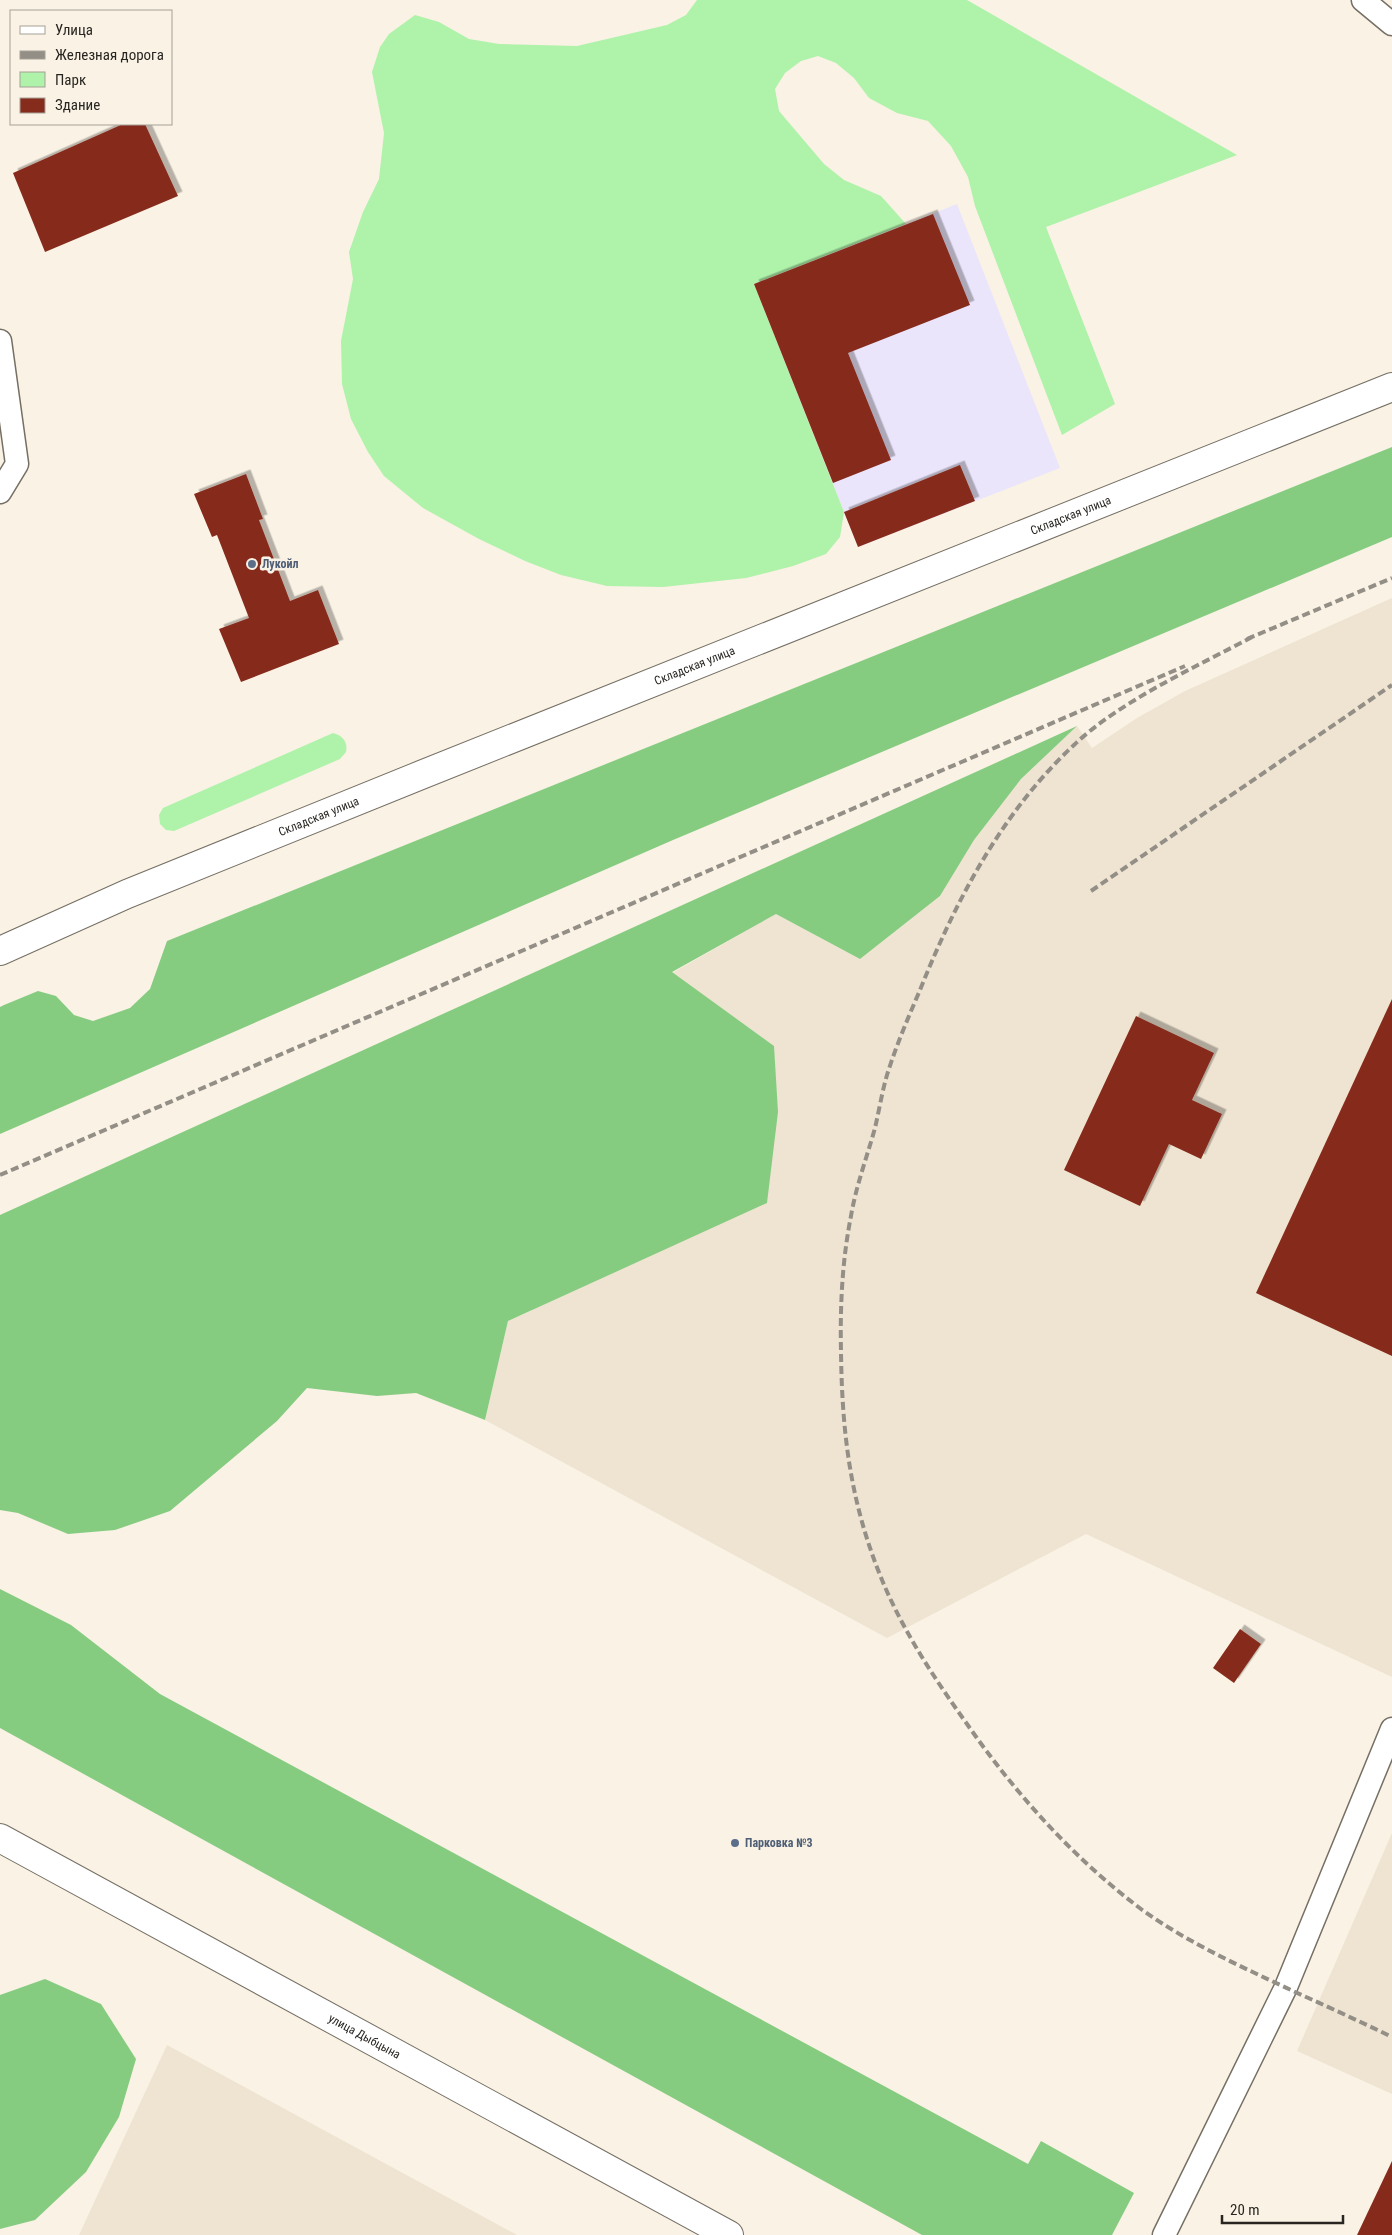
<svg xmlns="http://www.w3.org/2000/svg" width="1392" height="2235" viewBox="0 0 1392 2235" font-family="'Roboto Condensed',sans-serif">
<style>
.commercial{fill:#eae5fb}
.built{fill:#efe4d2}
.green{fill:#aff2a9}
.forest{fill:#86cc80}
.building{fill:#862c1c;filter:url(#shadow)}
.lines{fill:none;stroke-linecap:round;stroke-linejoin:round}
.service-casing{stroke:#756f64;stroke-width:25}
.minor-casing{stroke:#756f64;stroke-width:30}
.tertiary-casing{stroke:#756f64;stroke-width:30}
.service{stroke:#fff;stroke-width:22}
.minor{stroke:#fff;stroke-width:28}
.tertiary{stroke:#fff;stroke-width:28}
.rail{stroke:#938e86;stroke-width:4;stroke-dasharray:8 4;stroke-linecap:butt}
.service-dot{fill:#5c6f8a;stroke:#f9f2e5;stroke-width:2}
.labels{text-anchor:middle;stroke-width:5;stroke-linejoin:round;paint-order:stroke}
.street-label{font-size:12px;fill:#282521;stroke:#f9f2e5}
.service-label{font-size:12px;font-weight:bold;fill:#4e5e75;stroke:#f9f2e5;text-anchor:start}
</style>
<defs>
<filter id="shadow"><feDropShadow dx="4.5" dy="-4.5" stdDeviation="0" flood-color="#0004"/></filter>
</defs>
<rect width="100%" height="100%" fill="#f9f2e5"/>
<path class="commercial" d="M957,204L1060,468L858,547L754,284Z"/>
<g class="built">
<path d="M1392,598V1677L1086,1534L887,1638L485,1420L508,1321L531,1311L774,1046L672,973L776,914L860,959L940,896L974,840L1021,779L1077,726L1092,748L1137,718L1185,691Z"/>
<path d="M1392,1833V2094L1297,2051Z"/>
<path d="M167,2045L517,2235H79Z"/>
</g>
<g class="green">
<path d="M697,0H967L1237,155L1046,227L1115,404L1062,435L975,206L968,177L951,146L928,121L897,113L869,98L854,78L836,63L818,56L801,61L785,73L775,89L779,111L824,164L844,180L881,196L906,224L754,284L844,512L840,537L826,554L793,566L746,578L663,587L607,586L561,575L525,561L479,539L423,508L384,476L368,452L351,419L342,384L341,341L353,279L349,252L363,212L379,179L384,133L372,72L380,47L389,34L415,15L439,22L469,39L499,44L577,46L667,25L686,15Z"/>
<path d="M333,733C343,736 348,742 346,752L340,759L174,831L166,830L160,824L159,815L163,808Z"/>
</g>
<g class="forest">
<path d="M1392,447V537L673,840L0,1134V1007L4,1005L38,991L56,996L74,1015L93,1021L130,1008L150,989L167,941Z"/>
<path d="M1077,726L1021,779L974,840L940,896L860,959L776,914L672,972L774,1046L778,1112L767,1203L508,1321L485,1420L416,1393L377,1396L307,1388L277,1421L170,1511L115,1530L68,1534L18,1513L0,1510V1215Z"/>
<path d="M0,1589L71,1625L160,1694L1028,2164L1041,2141L1134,2193L1112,2235H922L0,1728Z"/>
<path d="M45,1979L101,2004L136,2059L119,2117L86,2172L35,2220L0,2229V1995Z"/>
</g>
<g class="building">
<path d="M123,124H145L178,196L45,252L13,173Z"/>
<path d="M933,214L970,305L848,353L891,460L833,483L754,284Z"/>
<path d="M960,465L975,501L858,547L844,512Z"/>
<path d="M246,474L263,519L259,520L290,601L318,590L339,644L241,682L219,629L249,618L217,535L212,537L194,494Z"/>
<path d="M1392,999V1356L1256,1293Z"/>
<path d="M1136,1016L1214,1053L1192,1100L1222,1114L1201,1159L1169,1144L1140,1206L1064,1170Z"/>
<path d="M1240,1629L1261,1644L1234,1683L1213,1668Z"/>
<path d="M1392,2161V2235H1357Z"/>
</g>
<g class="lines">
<defs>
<g id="service">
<path d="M1363,0L1392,24"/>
<path d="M0,341L17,464L0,492"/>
<path d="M1164,2235L1286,1987L1392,1729"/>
</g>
<g id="minor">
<path id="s1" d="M0,1838L729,2235"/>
</g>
<g id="tertiary">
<path id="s2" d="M0,951L127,894L421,775L1392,387"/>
</g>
</defs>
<use href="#service" class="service-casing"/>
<use href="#minor" class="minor-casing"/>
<use href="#tertiary" class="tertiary-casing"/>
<use href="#service" class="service"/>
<use href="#minor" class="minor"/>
<use href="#tertiary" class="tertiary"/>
<g class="rail">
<path d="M1252,637C1196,667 1120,701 1074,745C1002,812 956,900 920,990C908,1018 896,1046 887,1075C882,1092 879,1111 875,1128C867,1157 856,1186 851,1216C842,1261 840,1307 841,1352C842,1432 850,1500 880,1575C901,1628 934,1678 967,1724C1015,1793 1073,1858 1141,1909C1188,1943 1240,1966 1293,1991C1326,2006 1359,2021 1392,2037"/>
<path d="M1247,639L1392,578"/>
<path d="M1091,891L1392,685"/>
<path d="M0,1175L1185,666"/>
</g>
</g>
<g class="service-dot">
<circle cx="252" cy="564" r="5"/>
<circle cx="735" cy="1843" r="5"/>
</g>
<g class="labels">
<g class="street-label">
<text dy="4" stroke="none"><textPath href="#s2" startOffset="1156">Складская улица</textPath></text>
<text dy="4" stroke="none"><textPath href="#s2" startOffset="751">Складская улица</textPath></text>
<text dy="4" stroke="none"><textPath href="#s2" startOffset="346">Складская улица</textPath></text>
<text dy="4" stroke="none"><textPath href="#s1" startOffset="415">улица Дыбцына</textPath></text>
</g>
<g class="service-label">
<text x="262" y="568">Лукойл</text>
<text x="745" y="1847">Парковка №3</text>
</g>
</g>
<rect x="10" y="10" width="162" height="115" fill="#f9f2e5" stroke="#a5a097"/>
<rect x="20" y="26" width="25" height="8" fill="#ffffff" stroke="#a5a097"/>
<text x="55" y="35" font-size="15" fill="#282521">Улица</text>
<rect x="20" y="51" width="25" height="8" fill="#938e86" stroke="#a5a097"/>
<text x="55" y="60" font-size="15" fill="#282521">Железная дорога</text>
<rect x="20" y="72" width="25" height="15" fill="#aff2a9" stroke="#a5a097"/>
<text x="55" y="85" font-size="15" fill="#282521">Парк</text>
<rect x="20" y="98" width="25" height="15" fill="#862c1c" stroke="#a5a097"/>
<text x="55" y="110" font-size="15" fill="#282521">Здание</text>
<path d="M1222 2215v8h121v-8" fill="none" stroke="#282521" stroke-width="2.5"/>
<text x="1230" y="2215" font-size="15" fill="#282521" stroke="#f9f2e5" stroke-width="4" paint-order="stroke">20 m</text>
</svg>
